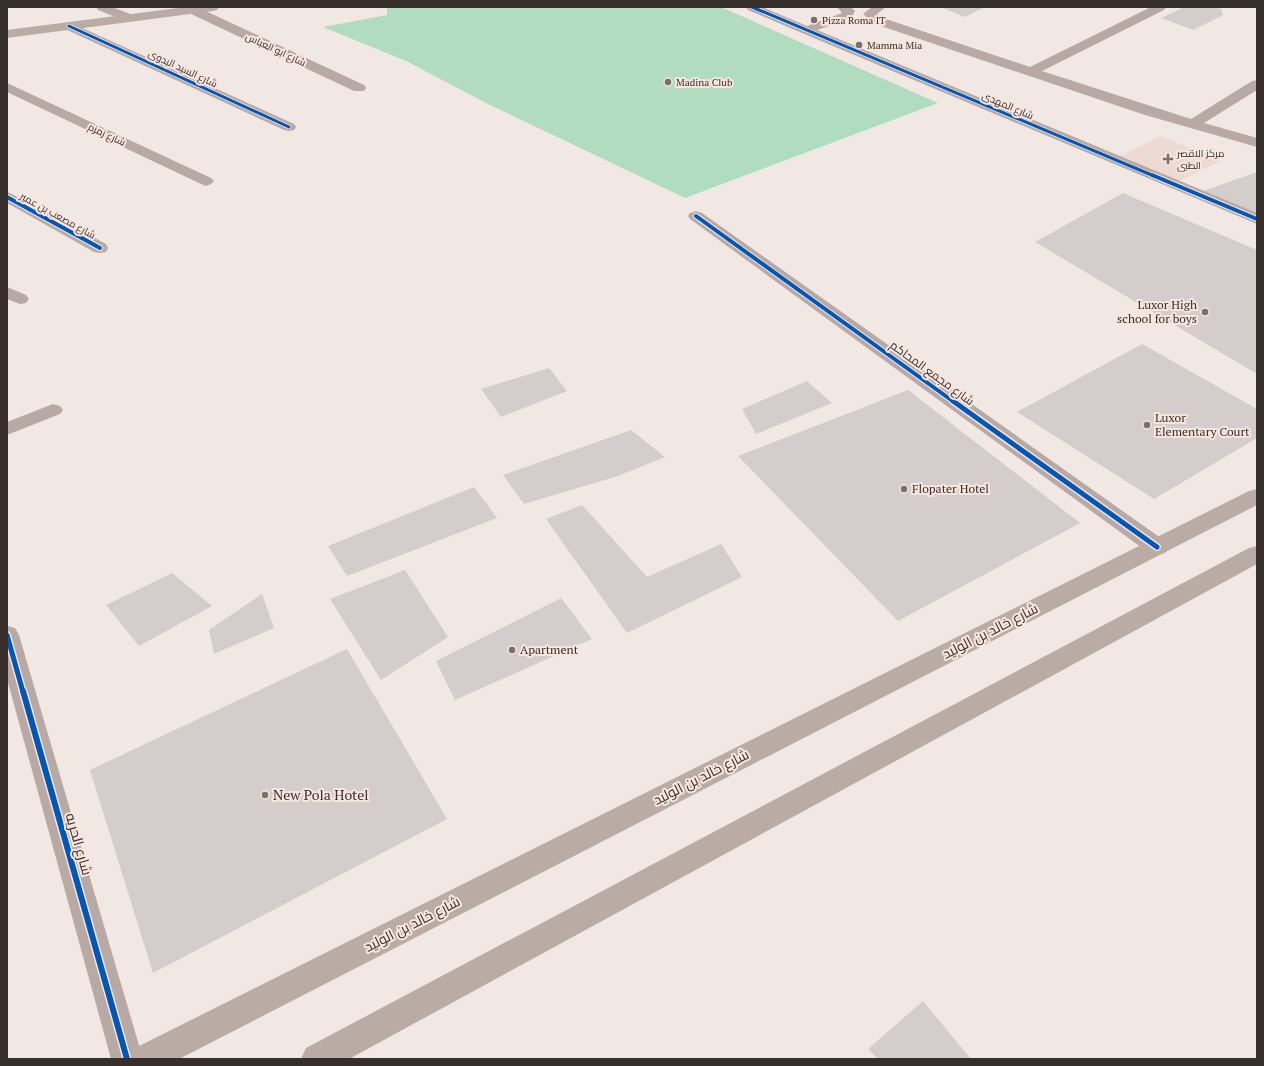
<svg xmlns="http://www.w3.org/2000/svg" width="1264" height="1066" viewBox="0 0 1264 1066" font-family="'PT Serif',Cairo,serif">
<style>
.built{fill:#ecdad3}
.green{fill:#b1dcbf}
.building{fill:#d4cdcc}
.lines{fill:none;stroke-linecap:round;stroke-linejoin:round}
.minor{fill:#b8a9a4;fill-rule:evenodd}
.major{fill:#baaba5;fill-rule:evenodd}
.cycleway-far3-casing{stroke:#f7e5de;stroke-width:4.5}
.cycleway-far2-casing{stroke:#f7e5de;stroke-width:6}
.cycleway-far1-casing{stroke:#f7e5de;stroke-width:8}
.cycleway-casing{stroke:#f7e5de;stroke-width:9}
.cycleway-far3{stroke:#0057b8;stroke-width:3}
.cycleway-far2{stroke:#0057b8;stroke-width:4}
.cycleway-far1{stroke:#0057b8;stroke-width:5}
.cycleway{stroke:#0057b8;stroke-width:6}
.poi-dot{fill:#77706c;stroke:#f7e5de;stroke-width:1.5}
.labels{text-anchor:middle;stroke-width:4;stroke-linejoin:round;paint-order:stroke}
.far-poi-label{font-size:10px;fill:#362f2c;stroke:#f7e5de;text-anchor:start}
.far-street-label{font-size:10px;fill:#362f2c;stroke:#f7e5de}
.poi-label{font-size:12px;fill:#362f2c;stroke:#f7e5de;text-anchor:start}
.street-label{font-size:12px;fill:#362f2c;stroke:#f7e5de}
.near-street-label{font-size:14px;fill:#362f2c;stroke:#f7e5de}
.near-poi-label{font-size:14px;fill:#362f2c;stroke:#f7e5de;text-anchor:start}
</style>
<rect width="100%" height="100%" fill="#f1e8e4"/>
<path class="built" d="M1161,136L1221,161L1177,182L1116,158Z"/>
<path class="green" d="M387,7H721L938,103L685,198L488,104L406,61L323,27L387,15Z"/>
<g class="building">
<path d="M940,7H985L965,17Z"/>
<path d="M1185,7H1212L1221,9L1223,15L1193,30L1161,18Z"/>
<path d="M1257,172V214L1203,191Z"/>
<path d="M1123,193L1257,250V374L1035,242Z"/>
<path d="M1142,344L1257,409V438L1154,499L1017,412Z"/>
<path d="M549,368L567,391L501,417L481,389Z"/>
<path d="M807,381L832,403L756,434L742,409Z"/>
<path d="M908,390L1080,523L898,621L738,456Z"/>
<path d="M631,430L665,457L618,476L524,504L503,475Z"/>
<path d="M474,487L497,518L347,576L328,546Z"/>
<path d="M582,505L647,577L721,544L742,577L627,633L546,519Z"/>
<path d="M405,570L448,637L381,680L330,599Z"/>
<path d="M172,573L212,606L139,646L106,605Z"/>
<path d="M262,594L274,628L214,654L209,630Z"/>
<path d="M561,598L592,639L455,700L436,661Z"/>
<path d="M347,649L447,819L153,973L90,770Z"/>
<path d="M923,1001L971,1059H878L868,1049Z"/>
</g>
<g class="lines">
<g class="minor">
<path d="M96,7H112L133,15L135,18L133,21H125L98,10Z"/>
<path d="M189,7H197L364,85L366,88L364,91H354L189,13L187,10Z"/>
<path d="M746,7H762L807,26L842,13L837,7H851L855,11L851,18L817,30L1257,213V224L802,33L748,10Z"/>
<path d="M872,7H886L877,14L883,18L1030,67L1151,7H1166L1164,10L1042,71L1191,119L1252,81L1257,80V90L1204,123L1257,138V147L1145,115L875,24L863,14Z"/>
<path d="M69,22L294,124L296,127L294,130L289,131L284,130L65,29L63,26L65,23Z"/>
<path d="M7,83L211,178L214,181L211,184L206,186L201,184L7,92Z"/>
<path d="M7,192L12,194L106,244L108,248L106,252L100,253L94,252L7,203Z"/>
<path d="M696,211L702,213L1165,541L1168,547L1165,553L1157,555L1149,553L690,219L688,216L690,213Z"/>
<path d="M7,287L26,295L29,299L26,303L20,304L7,299Z"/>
<path d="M53,404L60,406L63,410L60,414L7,435V422Z"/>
<path d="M7,626L15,628L19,635L143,1059H111L7,679Z"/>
</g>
<g class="major">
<path d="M186,7H219L217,10L213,11L7,38V30Z"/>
<path d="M1257,489V505L179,1059H130L135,1048L1249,491Z"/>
<path d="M1257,546V564L349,1059H301L306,1048L1249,548Z"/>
</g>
<defs>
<g id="cycleway-far3">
<path d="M752,7L1154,176"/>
<path d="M69,26L289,127"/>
</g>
<g id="cycleway-far2">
<path d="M1152,175L1257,219"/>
<path d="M7,197L100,248"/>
<path d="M696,216L954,402"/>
</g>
<g id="cycleway-far1">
<path d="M953,401L1157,547"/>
<path d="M7,635L23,692"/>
</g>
<path id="cycleway" d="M23,691L127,1059"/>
</defs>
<use href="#cycleway-far3" class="cycleway-far3-casing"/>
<use href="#cycleway-far2" class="cycleway-far2-casing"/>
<use href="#cycleway-far1" class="cycleway-far1-casing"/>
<use href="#cycleway" class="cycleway-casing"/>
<use href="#cycleway-far3" class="cycleway-far3"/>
<use href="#cycleway-far2" class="cycleway-far2"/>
<use href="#cycleway-far1" class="cycleway-far1"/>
<use href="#cycleway" class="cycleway"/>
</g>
<g class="poi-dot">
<circle cx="814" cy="20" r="4"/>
<circle cx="859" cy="45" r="4"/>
<circle cx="668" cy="82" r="4"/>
<path d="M1166 153h4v4h4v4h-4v4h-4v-4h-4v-4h4z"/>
<circle cx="1205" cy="312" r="4"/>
<circle cx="1147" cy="425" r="4"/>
<circle cx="904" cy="489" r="4"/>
<circle cx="512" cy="650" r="4"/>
<circle cx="265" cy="795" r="4"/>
</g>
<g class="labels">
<g class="far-poi-label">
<text x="822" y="24">Pizza Roma IT</text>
<text x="867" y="49">Mamma Mia</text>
<text x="676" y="86">Madina Club</text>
<text x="1177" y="157">مركز الاقصر<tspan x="1177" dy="12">الطبى</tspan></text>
</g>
<g class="far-street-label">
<text transform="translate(276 49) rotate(25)" y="4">شارع ابو العباس</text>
<text transform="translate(183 68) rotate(25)" y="4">شارع السيد البدوى</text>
<text transform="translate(1008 105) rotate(23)" y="4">شارع المهدى</text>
<text transform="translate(107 134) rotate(25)" y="4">شارع زمزم</text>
<text transform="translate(58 215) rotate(29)" y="4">شارع مصعب بن عمير</text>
</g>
<g class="poi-label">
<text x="1197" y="309" text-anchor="end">Luxor High<tspan x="1197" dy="14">school for boys</tspan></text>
<text x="1155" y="422">Luxor<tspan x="1155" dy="14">Elementary Court</tspan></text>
<text x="912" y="493">Flopater Hotel</text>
<text x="520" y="654">Apartment</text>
</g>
<g class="street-label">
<text transform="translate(932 373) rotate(36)" y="4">شارع مجمع المحاكم</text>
</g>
<g class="near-street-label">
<text transform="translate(990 631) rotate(-27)" y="5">شارع خالد بن الوليد</text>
<text transform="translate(701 777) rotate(-27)" y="5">شارع خالد بن الوليد</text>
<text transform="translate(79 844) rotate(74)" y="5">شارع الحريه</text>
<text transform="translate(412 924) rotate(-27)" y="5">شارع خالد بن الوليد</text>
</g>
<g class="near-poi-label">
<text x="273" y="800">New Pola Hotel</text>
</g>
</g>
<rect width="1264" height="1066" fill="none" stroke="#362f2c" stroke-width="16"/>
</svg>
